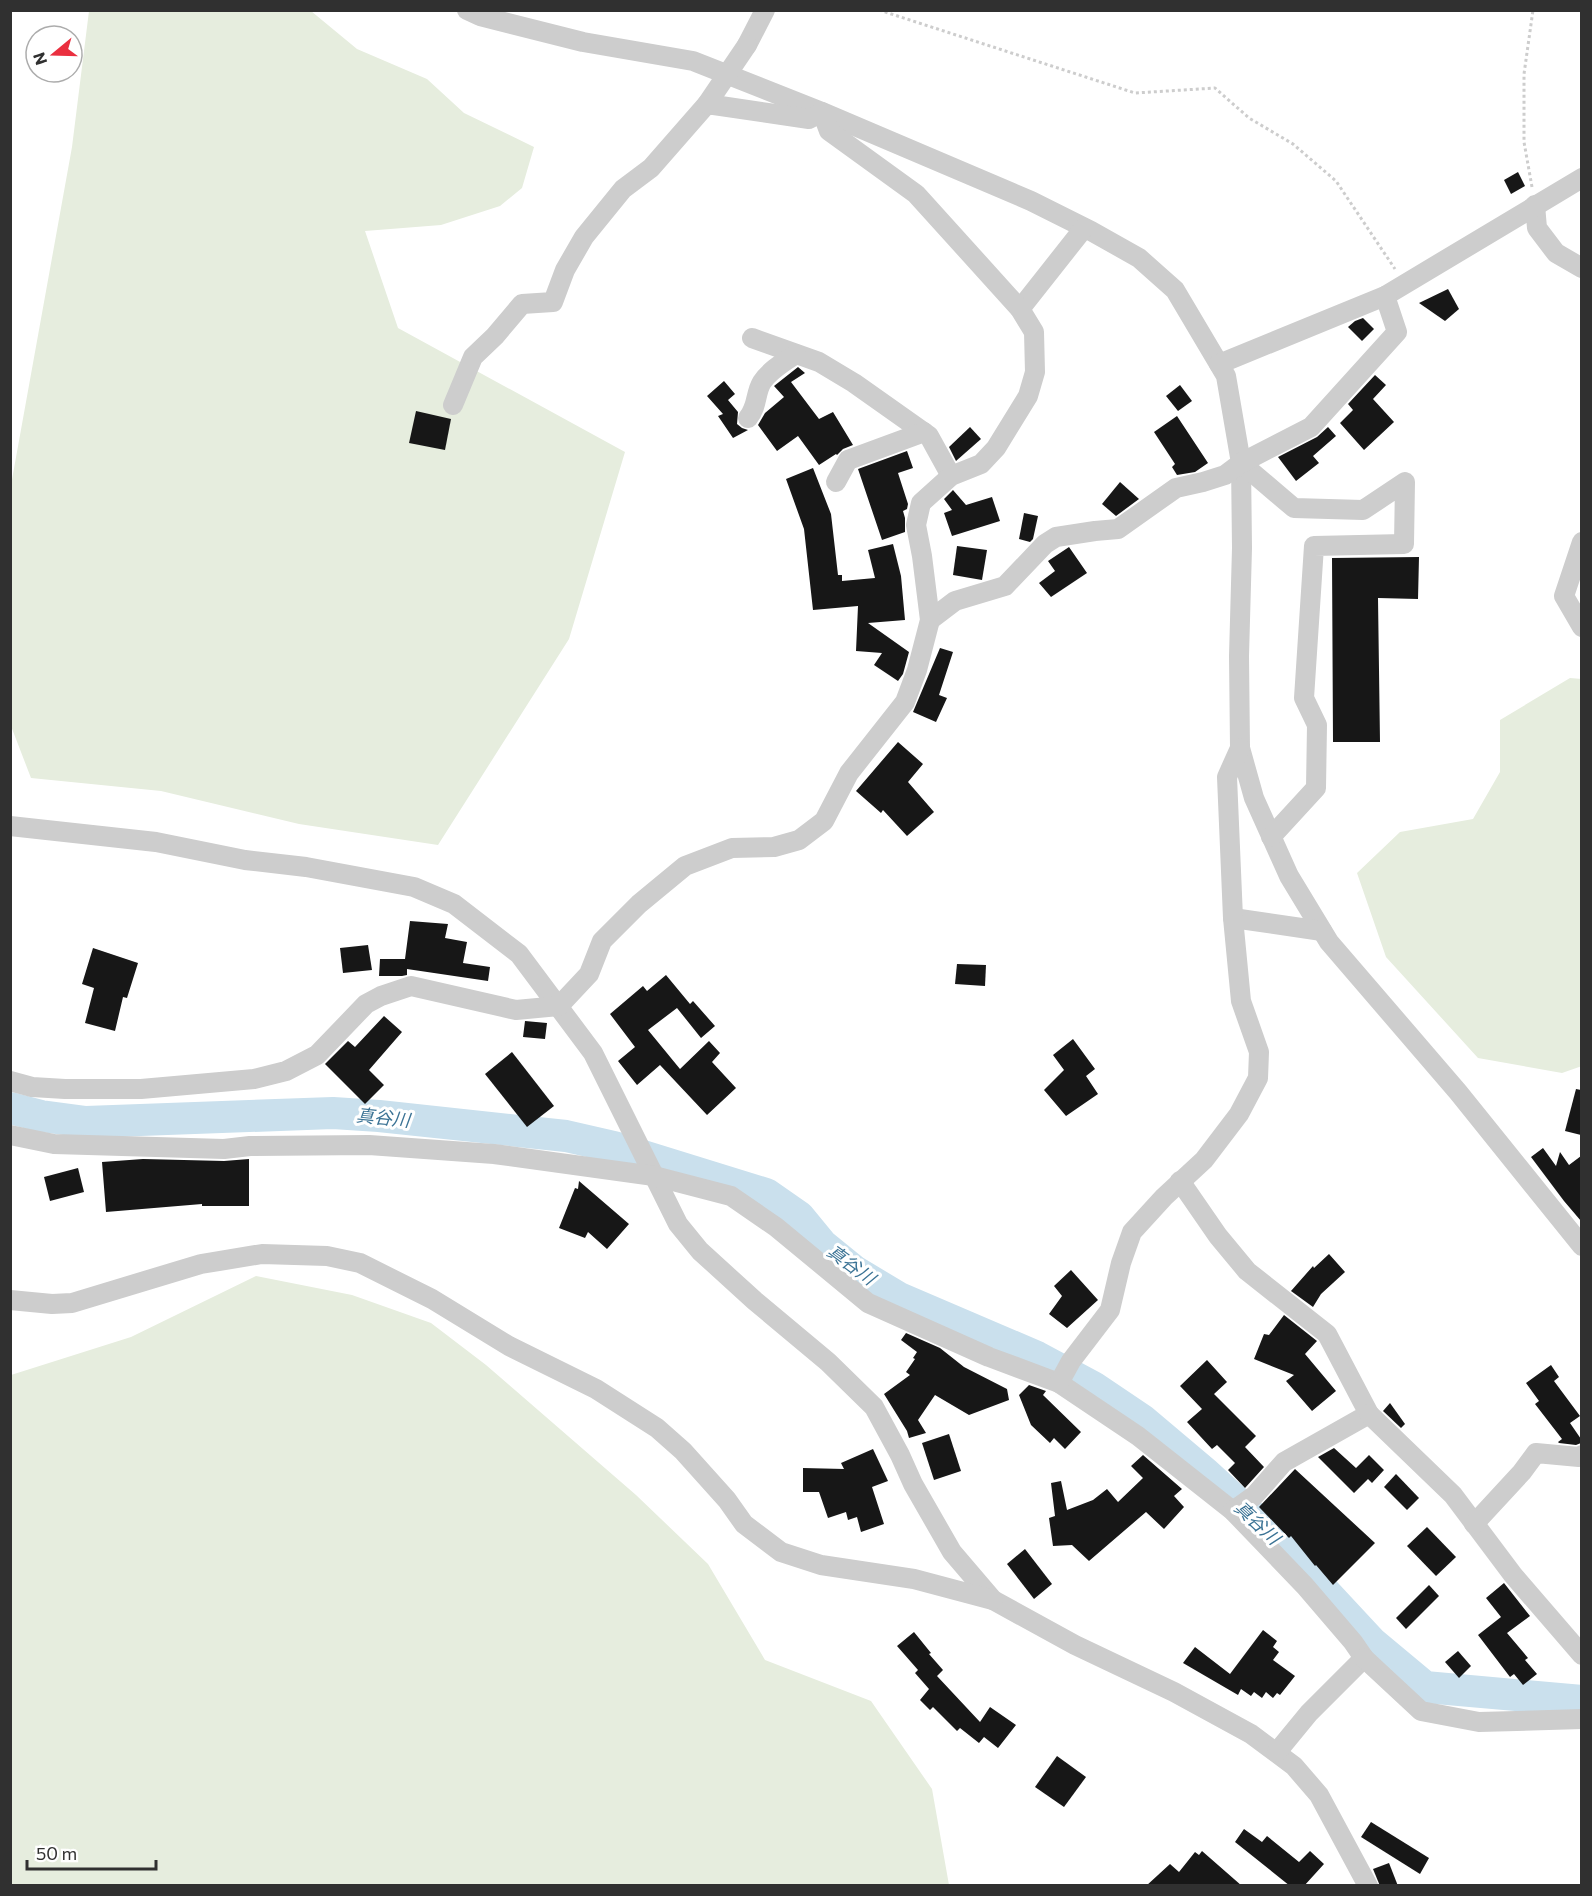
<svg xmlns="http://www.w3.org/2000/svg" width="1592" height="1896" viewBox="0 0 1592 1896" font-family="Commissioner,'Noto Sans JP',sans-serif">
<style>
.green{fill:#e6edde}
.lines{fill:none;stroke-linecap:round;stroke-linejoin:round}
.river{stroke:#cae0ed;stroke-width:32}
.building{fill:#171717}
.path{stroke:#cdcdcd;stroke-width:3;stroke-dasharray:3 3;stroke-linecap:butt}
.minor{stroke:#cdcdcd;stroke-width:20}
.minor-bridge{stroke:#cdcdcd;stroke-width:20}
.labels{text-anchor:middle;stroke-width:6;stroke-linejoin:round;paint-order:stroke}
.water-label{font-size:18px;font-style:italic;fill:#3b7395;stroke:#fff}
</style>
<rect width="100%" height="100%" fill="#fff"/>
<g class="green">
<path d="M89,11H311L357,49L427,79L464,113L534,147L522,188L500,206L441,225L365,231L398,328L625,452L569,639L438,845L299,824L161,791L31,778L11,726V485L72,147Z"/>
<path d="M1570,678L1582,679V1066L1562,1073L1478,1058L1386,957L1357,873L1400,832L1473,819L1500,772V720Z"/>
<path d="M256,1276L352,1295L431,1323L486,1365L636,1495L708,1564L765,1660L871,1701L932,1789L949,1885H11V1375L131,1337Z"/>
</g>
<g class="lines">
<path class="river" d="M10,1108L41,1116L86,1122L333,1113L379,1116L566,1136L614,1147L766,1194L799,1217L822,1245L854,1271L899,1298L1037,1357L1093,1387L1142,1420L1206,1474L1266,1529L1371,1642L1425,1687L1582,1701"/>
</g>
<g class="building">
<path d="M1518,172L1525,186L1511,194L1504,180Z"/>
<path d="M1448,289L1459,309L1445,321L1419,303Z"/>
<path d="M1363,318L1374,329L1362,341L1348,327L1355,321Z"/>
<path d="M798,367L805,373L791,382L819,419L833,412L853,445L843,449L837,455L836,454L819,465L798,436L777,451L758,425L765,413L784,397L774,386Z"/>
<path d="M1375,375L1386,385L1373,399L1394,422L1364,450L1340,423L1353,410L1348,404Z"/>
<path d="M724,381L735,394L728,400L738,412L737,424L742,428L748,430L733,438L718,416L723,414L707,396Z"/>
<path d="M1180,385L1192,401L1178,411L1166,396Z"/>
<path d="M416,411L451,419L445,450L409,443Z"/>
<path d="M1177,416L1208,463L1195,472L1177,475L1172,467L1175,464L1154,432Z"/>
<path d="M970,427L981,439L956,461L949,447Z"/>
<path d="M1328,427L1336,436L1313,456L1319,463L1296,481L1278,457L1317,437Z"/>
<path d="M907,451L913,468L898,473L908,504L907,509L903,511L905,518V532L882,540L858,469Z"/>
<path d="M813,468L831,514L838,575H842V581L875,578L868,550L893,544L901,576L905,620L868,623L909,652L903,674L898,681L874,665L882,653L856,651L858,606L813,610L804,529L786,479Z"/>
<path d="M1120,482L1139,499L1116,516L1102,504Z"/>
<path d="M953,490L966,505L992,497L1000,521L952,536L944,513L952,510L944,499Z"/>
<path d="M1024,513L1038,516L1033,539L1030,542L1019,539Z"/>
<path d="M957,546L987,550L982,580L953,575Z"/>
<path d="M1069,547L1087,573L1051,597L1039,583L1055,571L1048,561Z"/>
<path d="M1419,557L1418,599L1378,598L1380,742H1333L1332,558Z"/>
<path d="M940,648L953,652L939,695L947,698L936,722L913,712Z"/>
<path d="M898,742L923,764L908,782L934,812L907,836L883,810L881,813L856,791Z"/>
<path d="M410,921L448,924L445,938L467,942L463,963L490,967L488,981L407,969V975L402,976H379L380,959H405Z"/>
<path d="M368,945L372,970L343,973L340,948Z"/>
<path d="M93,948L138,963L127,998L123,997L115,1031L85,1023L94,988L82,984Z"/>
<path d="M957,964L986,965L985,986L955,984Z"/>
<path d="M666,975L690,1004L693,1001L715,1026L701,1038L677,1008L648,1030L680,1069L709,1041L720,1053L712,1062L736,1088L707,1115L660,1065L637,1085L618,1061L635,1047L610,1014L643,986L647,991Z"/>
<path d="M384,1016L402,1032L369,1070L384,1085L365,1104L325,1064L348,1041L355,1047Z"/>
<path d="M525,1021L547,1023L545,1039L523,1037Z"/>
<path d="M1073,1039L1095,1069L1086,1076L1098,1094L1066,1116L1044,1090L1064,1070L1053,1055Z"/>
<path d="M512,1052L554,1106L527,1127L485,1074Z"/>
<path d="M1576,1089L1581,1090V1135L1565,1131Z"/>
<path d="M1543,1148L1556,1166L1560,1152L1569,1165L1581,1156V1221L1564,1201L1531,1157Z"/>
<path d="M143,1159L224,1161L249,1159V1206H202V1204L106,1212L102,1162Z"/>
<path d="M78,1168L84,1192L50,1201L44,1177Z"/>
<path d="M579,1181L629,1224L607,1249L588,1232L585,1238L559,1228L575,1188L578,1189Z"/>
<path d="M1329,1254L1345,1272L1321,1294L1313,1307L1291,1291L1313,1266L1314,1268Z"/>
<path d="M1071,1270L1098,1300L1067,1328L1049,1314L1062,1296L1054,1286Z"/>
<path d="M1284,1315L1317,1341L1305,1354L1336,1391L1312,1411L1286,1381L1294,1375L1254,1359L1264,1334L1269,1335Z"/>
<path d="M906,1333L940,1348L964,1367L1007,1389L1009,1400L969,1415L935,1395L918,1420L926,1433L909,1438L907,1431L884,1394L910,1375L906,1372L915,1359L913,1358L917,1352L901,1340Z"/>
<path d="M1207,1360L1227,1382L1214,1394L1256,1436L1245,1447L1264,1467L1245,1488L1228,1470L1235,1463L1217,1445L1212,1449L1187,1422L1202,1409L1180,1386Z"/>
<path d="M1551,1365L1559,1377L1554,1381L1580,1416L1570,1423L1581,1439V1443L1576,1445L1559,1443L1558,1442L1562,1439L1535,1404L1539,1401L1526,1383Z"/>
<path d="M1029,1385L1046,1391L1043,1395L1081,1432L1065,1449L1054,1438L1050,1443L1031,1425L1019,1395Z"/>
<path d="M1390,1403L1405,1424L1401,1428L1383,1411Z"/>
<path d="M949,1434L961,1471L934,1480L922,1443Z"/>
<path d="M1334,1448L1356,1468L1369,1455L1384,1470L1372,1483L1368,1479L1354,1493L1318,1457Z"/>
<path d="M873,1449L888,1481L872,1487L884,1524L861,1532L857,1517L848,1520L846,1512L828,1518L819,1492H803V1468L844,1469L841,1463Z"/>
<path d="M1143,1455L1182,1489L1174,1496L1184,1507L1164,1529L1146,1512L1089,1561L1072,1545L1053,1546L1049,1518L1055,1516L1051,1483L1061,1481L1067,1510L1093,1500L1107,1489L1118,1502L1143,1478L1131,1466Z"/>
<path d="M1295,1469L1375,1543L1333,1585L1316,1565L1315,1566L1291,1536L1289,1538L1259,1507Z"/>
<path d="M1396,1474L1419,1498L1407,1510L1384,1487Z"/>
<path d="M1427,1527L1456,1557L1436,1576L1407,1546Z"/>
<path d="M1025,1549L1052,1584L1034,1599L1007,1564Z"/>
<path d="M1504,1583L1530,1616L1507,1633L1528,1658L1525,1660L1537,1674L1523,1685L1514,1674L1510,1677L1478,1635L1501,1617L1486,1598Z"/>
<path d="M1429,1585L1439,1596L1406,1629L1396,1618Z"/>
<path d="M1263,1630L1277,1641L1273,1647L1279,1652L1273,1660L1295,1676L1280,1695L1277,1693L1273,1698L1266,1692L1262,1698L1254,1692L1251,1696L1241,1689L1238,1695L1183,1663L1195,1647L1230,1674Z"/>
<path d="M914,1632L931,1653L929,1654L943,1670L937,1676L980,1722L990,1707L1016,1725L998,1748L984,1737L979,1743L960,1728L957,1731L933,1707L930,1710L920,1700L929,1689L915,1673L918,1670L897,1646Z"/>
<path d="M1458,1651L1471,1666L1459,1678L1445,1662Z"/>
<path d="M1057,1756L1086,1777L1064,1807L1035,1787Z"/>
<path d="M1371,1822L1429,1858L1420,1874L1361,1837Z"/>
<path d="M1244,1829L1262,1842L1267,1836L1299,1862L1310,1851L1324,1864L1304,1886H1290L1235,1842Z"/>
<path d="M1202,1851L1242,1886H1146L1170,1864L1179,1872L1195,1852L1199,1855Z"/>
<path d="M1389,1863L1398,1886H1380L1373,1869Z"/>
</g>
<g class="lines">
<g class="path">
<path d="M879,10L1135,93L1215,88L1249,118L1293,144L1336,181L1395,269"/>
<path d="M1532,187L1524,142V74L1533,10"/>
</g>
<g class="minor">
<path d="M467,10L480,16L583,42L693,61L822,112L1031,201L1091,231L1139,258L1175,290L1226,376L1241,463L1242,548L1239,656L1240,748L1254,798L1289,876L1329,942L1458,1092L1582,1246"/>
<path d="M747,45L765,10"/>
<path d="M1535,205L1537,228L1556,253L1582,268"/>
<path d="M1020,309L1084,228"/>
<path d="M752,338L819,362L854,383L929,436L951,476"/>
<path d="M1219,364L1385,296L1582,178"/>
<path d="M748,418C758,406 755,393 762,382C770,370 784,362 796,354"/>
<path d="M1241,463L1294,508L1363,510L1405,482L1404,544L1314,546L1304,698L1317,725L1316,788L1271,837"/>
<path d="M836,482L848,460L924,432"/>
<path d="M1582,542L1564,596L1582,627"/>
<path d="M930,620L955,601L1005,586L1045,544L1056,537L1095,531L1118,529L1176,488L1203,482L1225,475L1241,463L1311,427L1397,332L1385,296"/>
<path d="M10,826L156,842L245,860L306,867L414,887L454,904L519,954L593,1053L678,1224L700,1251L755,1301L828,1362L874,1407L900,1455L913,1484L952,1552L993,1600L1075,1645L1174,1692L1251,1734L1294,1766L1319,1795L1368,1886"/>
<path d="M1233,918L1322,931"/>
<path d="M10,1081L32,1087L65,1089H141L254,1079L286,1071L317,1055L366,1004L381,996L411,986L516,1010L559,1006L589,974L602,941L639,904L685,866L732,848L774,847L799,840L824,821L849,773L905,702L917,670L930,620L922,556L916,525L921,503L951,476L981,464L996,448L1028,396L1035,372L1034,332L1020,309L916,194L829,131L822,112L809,119L707,104L651,168L623,189L584,237L565,270L553,302L522,304L495,336L473,357L453,405"/>
<path d="M10,1135L54,1144L224,1149L250,1146L369,1145L494,1154L654,1176L731,1196L776,1227L868,1303L989,1357L1059,1383L1138,1436L1233,1511L1305,1586L1353,1642L1364,1658L1309,1713L1277,1752"/>
<path d="M1180,1181L1218,1236L1247,1271L1327,1334L1369,1414L1284,1462L1254,1496L1233,1511"/>
<path d="M10,1300L52,1304L72,1303L201,1264L262,1254L327,1256L360,1263L432,1299L509,1346L596,1389L657,1428L683,1451L727,1500L744,1524L781,1552L821,1565L914,1579L993,1600"/>
<path d="M1059,1383L1071,1361L1110,1310L1121,1263L1132,1232L1164,1197L1204,1160L1239,1114L1258,1078L1259,1052L1241,1001L1233,918L1227,777L1240,748"/>
<path d="M1369,1414L1453,1495L1513,1575L1582,1655"/>
<path d="M1474,1524L1522,1472L1536,1453L1579,1457L1582,1455"/>
<path d="M1364,1658L1421,1711L1479,1722L1582,1719"/>
</g>
<path class="minor-bridge" d="M707,104L747,45"/>
</g>
<g class="labels">
<g class="water-label">
<text transform="translate(383 1118) rotate(6)" y="6">真谷川</text>
<text transform="translate(851 1265) rotate(36)" y="6">真谷川</text>
<text transform="translate(1257 1523) rotate(43)" y="6">真谷川</text>
</g>
</g>
<rect width="1592" height="1896" fill="none" stroke="#303030" stroke-width="24"/>
<g transform="translate(54 54) rotate(251)"><circle r="28" fill="#ffffff" stroke="#acacac" stroke-width="1.5"/>
<path d="M0-4.5L10 22L0 15L-10 22Z" fill="#ea2f3f"/>
<text y="-9" font-size="16" font-weight="bold" text-anchor="middle" fill="#303030">N</text>
</g>
<path d="M27 1860v9h129v-9" fill="none" stroke="#303030" stroke-width="3"/>
<text x="36" y="1860" font-size="18" fill="#303030" stroke="#ffffff" stroke-width="4.5" paint-order="stroke">50 m</text>
</svg>
